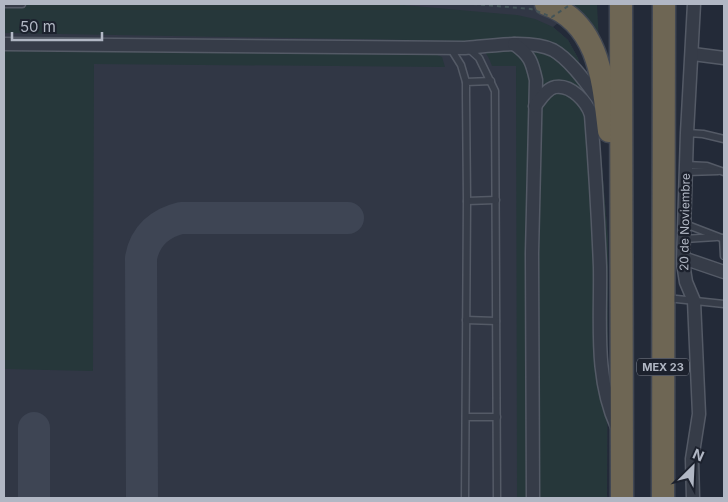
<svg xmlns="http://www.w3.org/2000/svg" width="728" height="502" viewBox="0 0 728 502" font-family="Inter,sans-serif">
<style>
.airport{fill:#313745}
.green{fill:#26373a}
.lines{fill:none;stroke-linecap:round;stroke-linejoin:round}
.taxiway{stroke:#3e4554;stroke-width:32}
.lane-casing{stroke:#545a66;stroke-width:9}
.street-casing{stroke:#545a66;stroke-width:15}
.highway-casing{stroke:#414753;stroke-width:25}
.path{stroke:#445458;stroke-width:2;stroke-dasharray:4 4;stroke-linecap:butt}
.lane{stroke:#363c48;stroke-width:6}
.street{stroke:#363c48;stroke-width:12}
.highway{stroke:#6e6654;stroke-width:22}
.path-bridge{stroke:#445458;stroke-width:2;stroke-dasharray:4 4;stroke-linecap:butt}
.labels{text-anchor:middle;stroke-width:4.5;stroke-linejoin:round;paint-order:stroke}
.shield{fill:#1c212d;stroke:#848a97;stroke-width:1}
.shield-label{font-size:11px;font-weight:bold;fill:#b1b7c4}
.street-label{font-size:12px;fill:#b1b7c4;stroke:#1c212d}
</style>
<rect width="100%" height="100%" fill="#232a38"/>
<path class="airport" d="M4,4H597L573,11L553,27L568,40L578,58L600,142L608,240L607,498H4Z"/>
<g class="green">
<path d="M4,4H392L517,15L535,19L553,27L568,40L578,58L600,142L608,240L607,498H517L516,66H492C487,50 478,43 463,41L4,33Z"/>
<path d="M561,4H597L599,43Z"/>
<path d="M4,50L437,55L442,57L445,67L94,64L93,371L4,369Z"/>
</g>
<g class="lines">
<g class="taxiway">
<path d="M34,498V428"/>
<path d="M142,498L141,258C145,236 160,223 181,218H348"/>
</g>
<defs>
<g id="lane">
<path d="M4,4H22"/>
<path d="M451,49L461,65L466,82"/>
<path d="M469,49L479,58L495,91L497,498"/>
<path d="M687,133L703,134L724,139"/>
<path d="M686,165L707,166L724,172"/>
<path d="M686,172L718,171"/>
<path d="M467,201L496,200"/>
<path d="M685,224L724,239"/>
<path d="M723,238L724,256"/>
<path d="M684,239L716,237"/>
<path d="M667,298L724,304"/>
<path d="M466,320L496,321"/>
<path d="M466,417H497"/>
<path d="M465,498L467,201L466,95V82L491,81"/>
</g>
<g id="street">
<path d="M4,44L465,48C489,46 531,39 553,50C571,60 589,87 602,104"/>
<path d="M514,44C530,55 532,62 536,80L532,253L533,498"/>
<path d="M693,54L724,58"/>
<path d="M535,106C540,100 546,89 555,87C571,84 587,102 591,115C595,166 598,216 600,267C601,321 594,377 617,427"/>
<path d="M683,258L724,272"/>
<path d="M693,498L692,459L699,414L694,301L686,282L683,263L687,133L694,4"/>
</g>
<g id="highway">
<path d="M546,4C600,23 603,82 609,131"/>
<path d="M621,4L622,498"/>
<path d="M663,498L664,4"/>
</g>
</defs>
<use href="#lane" class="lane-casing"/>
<use href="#street" class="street-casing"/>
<use href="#highway" class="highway-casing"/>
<path class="path" d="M468,4H473"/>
<use href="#lane" class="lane"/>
<use href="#street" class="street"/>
<use href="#highway" class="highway"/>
<path class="path-bridge" d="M473,4L531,9L552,17L571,4"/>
</g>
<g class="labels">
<rect class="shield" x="637" y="358.5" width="52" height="17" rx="4"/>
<g class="shield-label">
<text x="663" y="371">MEX 23</text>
</g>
<g class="street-label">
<text transform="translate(685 222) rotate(-89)" y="4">20 de Noviembre</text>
</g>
</g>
<rect width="728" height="502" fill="none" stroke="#b1b7c4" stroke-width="10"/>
<g transform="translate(693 467) rotate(24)" stroke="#1c212d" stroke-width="4" paint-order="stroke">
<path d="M0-4L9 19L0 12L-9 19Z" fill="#b1b7c4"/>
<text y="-8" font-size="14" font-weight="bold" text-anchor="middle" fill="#b1b7c4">N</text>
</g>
<path d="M12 32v8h90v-8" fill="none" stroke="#b1b7c4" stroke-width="2.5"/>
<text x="20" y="32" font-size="15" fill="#b1b7c4" stroke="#1c212d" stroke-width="4" paint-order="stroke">50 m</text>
</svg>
